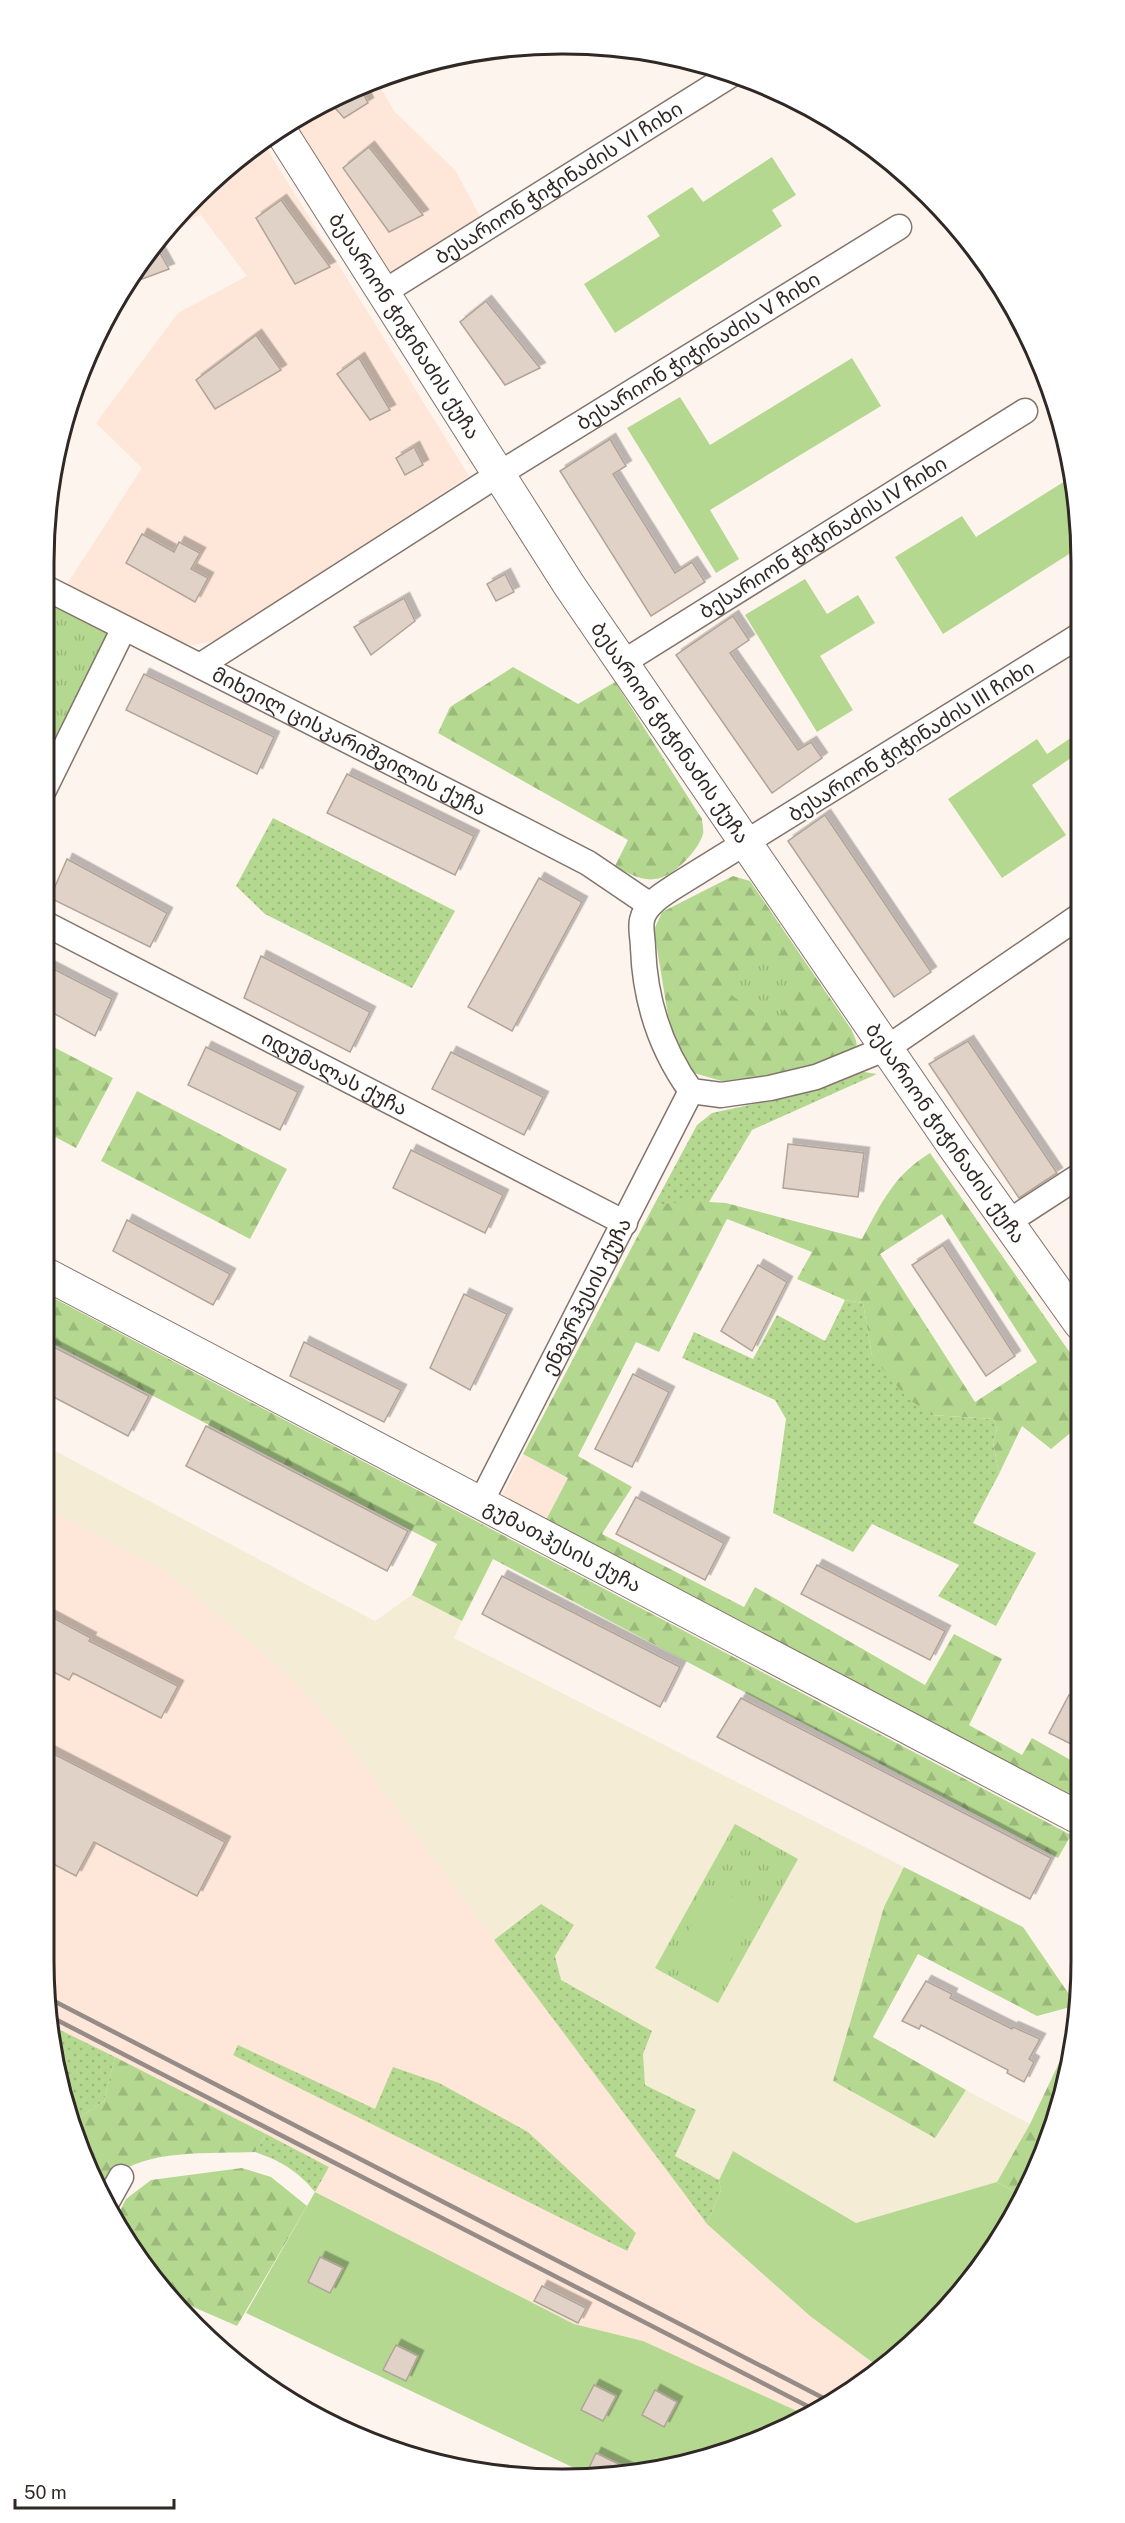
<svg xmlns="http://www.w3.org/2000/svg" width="1125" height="2523" viewBox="0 0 1125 2523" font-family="'Public Sans','Noto Sans Georgian',sans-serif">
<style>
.built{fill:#fee6d8;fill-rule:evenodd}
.industrial{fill:#f5ecd6}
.grass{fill:url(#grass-dots)}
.forest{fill:url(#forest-firs);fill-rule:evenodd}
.park{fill:url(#park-tufts)}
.garden{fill:#b4d88f}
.building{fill:#e1d2c7;stroke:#b2a398;stroke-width:1.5;filter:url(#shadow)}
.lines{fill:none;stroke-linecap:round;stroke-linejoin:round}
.minor-casing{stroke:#83746b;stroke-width:27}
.tertiary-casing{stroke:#83746b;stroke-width:34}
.minor{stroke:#fff;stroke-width:24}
.tertiary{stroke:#fff;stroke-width:32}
.rail{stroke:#958c88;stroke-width:4.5}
.labels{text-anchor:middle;stroke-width:5;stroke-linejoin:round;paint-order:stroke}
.street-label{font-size:20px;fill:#2f2825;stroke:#fff}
.rim{fill:none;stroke:#2f2825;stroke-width:3}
</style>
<defs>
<pattern id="grass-dots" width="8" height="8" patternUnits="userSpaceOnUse" patternTransform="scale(1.5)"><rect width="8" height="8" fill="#b4d88f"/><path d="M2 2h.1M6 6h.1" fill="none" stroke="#9bb97b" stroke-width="1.8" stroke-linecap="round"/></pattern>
<pattern id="forest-firs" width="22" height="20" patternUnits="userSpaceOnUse" patternTransform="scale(1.5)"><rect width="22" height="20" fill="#b4d88f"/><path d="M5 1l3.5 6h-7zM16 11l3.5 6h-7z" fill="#9bb97b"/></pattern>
<pattern id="park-tufts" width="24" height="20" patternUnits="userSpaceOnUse" patternTransform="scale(1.5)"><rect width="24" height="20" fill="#b4d88f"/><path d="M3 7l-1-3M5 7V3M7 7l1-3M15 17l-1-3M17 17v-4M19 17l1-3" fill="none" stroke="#9bb97b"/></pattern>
<filter id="shadow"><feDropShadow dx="5.5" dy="-5.5" stdDeviation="0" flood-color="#0004"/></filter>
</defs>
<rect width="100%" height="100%" fill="#fef4ee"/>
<g class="built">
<path d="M376,81L395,112L455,170L481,218L393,274H381L288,125L333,97Z"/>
<path d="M262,141L469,476L215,641L192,645L170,639L67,584L142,468L96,423L178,313L247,276L200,214L175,230L170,223L247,151Z"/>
<path d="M523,1454L568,1478L546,1520L501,1497Z"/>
<path d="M44,1507L166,1571L290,1677L332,1723L707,2224L810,2316L876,2365L822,2410L808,2416L643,2341L574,2324L315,2192L329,2167L54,2027L44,1960ZM238,2045L376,2110L636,2234L626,2251Z"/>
</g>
<path class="industrial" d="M44,1445L375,1621L412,1595L462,1621L454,1638L904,1867L884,1907L833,2081L935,2138L966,2090L1030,2124L997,2182L856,2224L733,2151L719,2180L675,2156L696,2110L645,2086L643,2054L652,2031L561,1981L555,1956L574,1926L541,1904L494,1940L332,1723L290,1677L166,1571L44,1507Z"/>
<g class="grass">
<path d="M273,818L455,911L412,988L265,914L236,886Z"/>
<path d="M864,1072L877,1074L752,1130L709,1202L654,1205L697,1125L712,1113L763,1102Z"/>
<path d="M845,1300L863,1303L872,1356L931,1415L994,1419L997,1429L993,1442L999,1474L973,1523L1036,1553L996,1626L938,1596L959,1565L872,1524L853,1552L773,1513L786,1419L775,1400L682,1358L694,1332L753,1359L777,1315L825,1341Z"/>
<path d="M541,1904L574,1925L555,1956L561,1980L652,2031L643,2054L645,2085L696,2110L675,2156L719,2180L721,2190L707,2224L494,1940Z"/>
<path d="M54,2027L115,2057L104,2101L80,2117L72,2129Z"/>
<path d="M238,2045L375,2109L393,2067L439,2083L528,2132L636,2233L627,2251L233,2055Z"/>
<path d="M266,2134L329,2167L315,2192C298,2171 281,2161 255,2152Z"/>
</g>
<g class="forest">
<path d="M513,667L578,704L615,682L702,819C702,823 704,830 703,834C699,849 676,874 660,878C644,883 629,874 615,866L628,840L438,733L450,707Z"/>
<path d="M733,876L750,881L851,1029C856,1040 860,1045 852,1055L755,1078L725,1082L694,1073L685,1061L672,1040L654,930L662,912Z"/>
<path d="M44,1042L113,1078L76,1148L44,1131Z"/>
<path d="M137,1091L287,1169L250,1239L101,1161Z"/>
<path d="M930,1153L1080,1367V1425L1051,1449L1022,1426L999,1474L993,1442L997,1429L994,1419L931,1415L906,1397L872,1356L863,1303L845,1300L797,1279L812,1252L727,1219L659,1352L636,1342L578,1456L632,1487L602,1534L744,1607L755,1587L925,1685L954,1634L1002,1659L969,1725L1022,1755L1032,1738L1081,1766V1801L546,1520L568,1478L523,1454L654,1205L691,1201L726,1203L862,1239C882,1202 894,1175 930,1153ZM942,1214L1037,1362L975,1402L880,1254Z"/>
<path d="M44,1293L1071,1835L1058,1858L493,1559L462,1621L412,1595L437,1544L44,1339Z"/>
<path d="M904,1867L1023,1927L1075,2003L1074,2006L1037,2016L918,1954L873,2037L966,2090L935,2138L833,2081L884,1907Z"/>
<path d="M1068,2044L1054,2128L1023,2196L997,2182L1030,2124Z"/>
<path d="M115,2057L266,2134L255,2152C213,2154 143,2148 111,2179C107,2183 104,2190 102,2195L72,2129L80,2117L104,2101Z"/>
<path d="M242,2168L271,2177L307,2206L237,2326L168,2296L114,2222L126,2199L151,2180Z"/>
</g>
<g class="park">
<path d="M44,597L109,632L44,762Z"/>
<path d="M759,954L802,986L772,1026L729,993Z"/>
<path d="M735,1824L798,1859L718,2003L655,1968Z"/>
</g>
<g class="garden">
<path d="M772,157L796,195L772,210L782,226L615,333L584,284L660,236L647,216L692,187L703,202Z"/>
<path d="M852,358L881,406L710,510L739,559L716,573L627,428L680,397L710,445Z"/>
<path d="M1065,481L1077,501V549L943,634L895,557L962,516L976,537Z"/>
<path d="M805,579L827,614L858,595L875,623L820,656L853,710L817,732L745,615Z"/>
<path d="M1078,733V753L1032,785L1066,835L1002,878L948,799L1037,739L1047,754Z"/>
<path d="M715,1886L759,1913L713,1989L669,1962Z"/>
<path d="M733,2151L856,2223L997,2182L1023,2196L1012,2220L953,2302L876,2365L810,2316L707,2224L721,2190L719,2180Z"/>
<path d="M315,2192L574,2324L643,2341L808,2416L729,2452L631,2475L587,2474L246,2313Z"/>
</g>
<g class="building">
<path d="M360,87L368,103L344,118L328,100Z"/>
<path d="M369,147L423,215L389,232L343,168Z"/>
<path d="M281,200L330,267L295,284L256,218Z"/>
<path d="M155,244L169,269L126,285L138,267Z"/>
<path d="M486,301L540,368L505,385L460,322Z"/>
<path d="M256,335L281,370L215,409L196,380Z"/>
<path d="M359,358L390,410L370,420L337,374Z"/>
<path d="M610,439L626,466L613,474L675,573L692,562L705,582L651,616L560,471Z"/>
<path d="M414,447L423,465L405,475L396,458Z"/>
<path d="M142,534L174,552L179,542L200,553L191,569L208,578L195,602L126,563Z"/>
<path d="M505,574L514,592L496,601L487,584Z"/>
<path d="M404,598L415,621L371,655L354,627Z"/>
<path d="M733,616L749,640L730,653L798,750L811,742L822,758L772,793L676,655Z"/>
<path d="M144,674L274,737L257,774L126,710Z"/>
<path d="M347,774L474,836L455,875L327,813Z"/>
<path d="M825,815L931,972L894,997L788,841Z"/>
<path d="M67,859L167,913L150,947L50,898Z"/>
<path d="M539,878L582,902L512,1031L468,1007Z"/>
<path d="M261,956L370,1012L350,1052L244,998Z"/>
<path d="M44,964L112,999L95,1036L44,1008Z"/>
<path d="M968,1041L1057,1173L1019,1198L929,1064Z"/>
<path d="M206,1047L298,1092L280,1130L188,1085Z"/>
<path d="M451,1052L543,1097L524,1135L432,1089Z"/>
<path d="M788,1144L864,1153L858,1197L783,1188Z"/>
<path d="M411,1150L503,1195L485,1233L393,1188Z"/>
<path d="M127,1220L230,1274L213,1305L113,1251Z"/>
<path d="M943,1245L1015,1356L986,1376L912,1265Z"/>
<path d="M758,1265L787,1282L752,1351L721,1331Z"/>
<path d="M464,1294L507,1314L470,1390L430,1368Z"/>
<path d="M44,1342L149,1396L128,1436L44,1392Z"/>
<path d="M304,1342L401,1390L384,1422L290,1376Z"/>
<path d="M633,1374L669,1392L632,1467L595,1449Z"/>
<path d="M206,1426L408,1531L387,1571L186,1466Z"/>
<path d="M636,1497L724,1543L705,1580L616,1534Z"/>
<path d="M817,1565L945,1631L930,1660L801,1594Z"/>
<path d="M502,1576L680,1667L660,1707L482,1614Z"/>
<path d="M44,1613L91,1638L89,1641L178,1686L161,1718L73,1673L69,1680L44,1667Z"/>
<path d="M1069,1695L1081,1701V1749L1049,1733Z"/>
<path d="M741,1698L1051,1858L1030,1899L717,1737Z"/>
<path d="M44,1749L225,1842L197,1896L94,1842L76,1876L44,1859Z"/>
<path d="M926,1981L952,1994L950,1998L1012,2029L1013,2027L1040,2039L1029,2059L1034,2062L1024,2082L1007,2073L1008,2070L921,2025L919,2029L902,2021Z"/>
<path d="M320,2257L343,2268L330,2293L308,2282Z"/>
<path d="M542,2286L586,2308L578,2323L534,2301Z"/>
<path d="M396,2345L418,2356L406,2381L383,2370Z"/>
<path d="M594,2385L616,2396L603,2421L581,2410Z"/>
<path d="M655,2390L677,2402L664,2427L642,2415Z"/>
<path d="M596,2453L637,2473L586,2474Z"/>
</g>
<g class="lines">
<defs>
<g id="minor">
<path id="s1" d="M384,292L734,73"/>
<path id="s2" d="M44,587L522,829L588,863L650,905"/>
<path d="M1077,637L677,885C665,893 645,904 642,920C640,928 643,939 643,948C645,1001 660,1048 691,1091L721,1095L770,1088L816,1077L887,1048L1078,917"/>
<path id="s3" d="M622,663L1025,411"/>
<path id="s4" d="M201,665L499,474L899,227"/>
<path d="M44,790L124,628"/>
<path id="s5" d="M44,923L625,1223"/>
<path d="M1008,1222L1079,1176"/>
<path id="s6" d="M481,1502L691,1091"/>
<path d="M106,2204L121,2177"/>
</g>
<g id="tertiary">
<path id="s7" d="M280,130L569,585L954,1147L1080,1324"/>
<path id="s8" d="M44,1273L1081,1819"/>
</g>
</defs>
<use href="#minor" class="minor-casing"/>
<use href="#tertiary" class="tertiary-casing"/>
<use href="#minor" class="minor"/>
<use href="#tertiary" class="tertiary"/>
<g class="rail">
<path d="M50,1999L831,2402"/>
<path d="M53,2018L819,2412"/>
</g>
</g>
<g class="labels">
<g class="street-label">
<text dy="7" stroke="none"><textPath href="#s1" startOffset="206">ბესარიონ ჭიჭინაძის VI ჩიხი</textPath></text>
<text dy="7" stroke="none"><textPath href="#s7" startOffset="232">ბესარიონ ჭიჭინაძის ქუჩა</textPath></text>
<text dy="7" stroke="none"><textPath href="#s4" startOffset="588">ბესარიონ ჭიჭინაძის V ჩიხი</textPath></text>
<text dy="7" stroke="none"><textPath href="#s3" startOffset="237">ბესარიონ ჭიჭინაძის IV ჩიხი</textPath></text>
<text dy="7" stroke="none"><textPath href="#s7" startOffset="718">ბესარიონ ჭიჭინაძის ქუჩა</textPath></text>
<text dy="7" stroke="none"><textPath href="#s2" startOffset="342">მიხეილ ცისკარიშვილის ქუჩა</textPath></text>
<text transform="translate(911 741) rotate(-32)" y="7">ბესარიონ ჭიჭინაძის III ჩიხი</text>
<text dy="7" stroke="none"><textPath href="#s5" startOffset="327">იდუმალას ქუჩა</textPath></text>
<text dy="7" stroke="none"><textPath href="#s7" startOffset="1204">ბესარიონ ჭიჭინაძის ქუჩა</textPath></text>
<text dy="7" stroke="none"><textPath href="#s6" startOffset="231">ენგურჰესის ქუჩა</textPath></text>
<text dy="7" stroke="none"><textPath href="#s8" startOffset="586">გუმათჰესის ქუჩა</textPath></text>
</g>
</g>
<path d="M0 0H1125V2523H0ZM562 54H563A508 508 0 0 1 1071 562V1961A508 508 0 0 1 563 2469H562A508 508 0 0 1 54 1961V562A508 508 0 0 1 562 54Z" fill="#fff" fill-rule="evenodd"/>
<path class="rim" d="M562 54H563A508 508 0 0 1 1071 562V1961A508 508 0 0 1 563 2469H562A508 508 0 0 1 54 1961V562A508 508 0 0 1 562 54Z"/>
<path d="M15 2499v9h159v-9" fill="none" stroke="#2f2825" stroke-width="3"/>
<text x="24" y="2499" font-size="18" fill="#2f2825" stroke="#ffffff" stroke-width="4.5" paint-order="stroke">50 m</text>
</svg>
